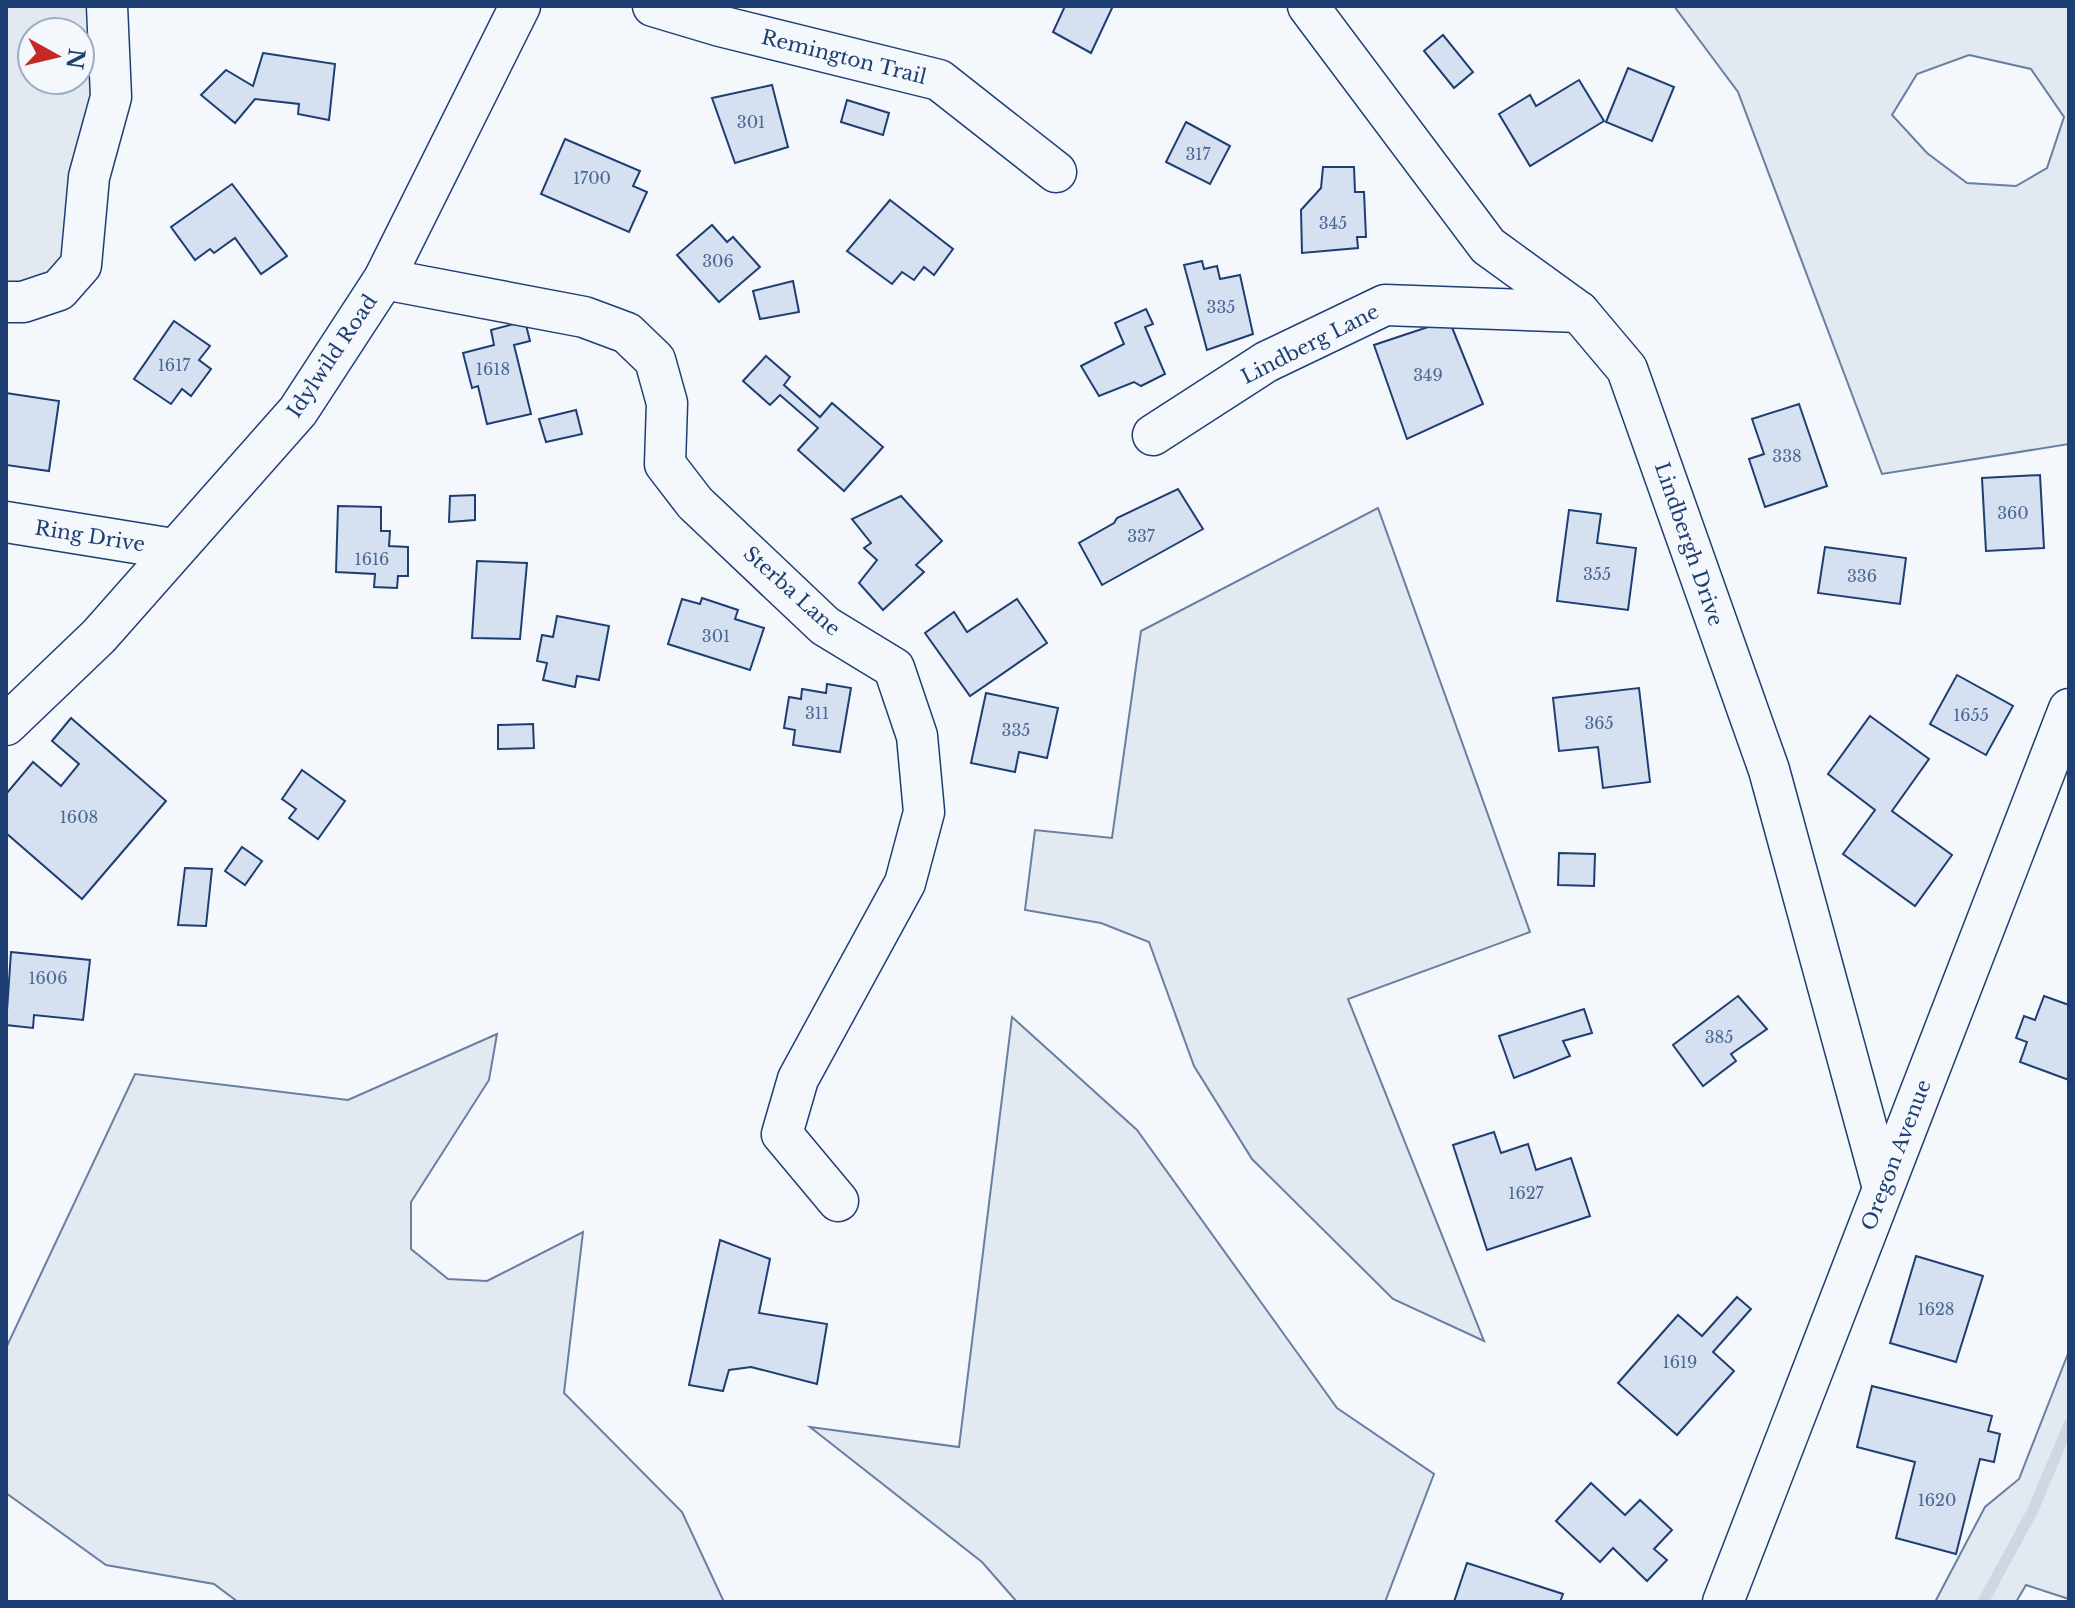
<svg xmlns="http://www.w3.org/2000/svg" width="2075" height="1608" viewBox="0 0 2075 1608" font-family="'Libre Baskerville',serif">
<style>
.green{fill:#e3e9f0;stroke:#687fa3;stroke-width:2;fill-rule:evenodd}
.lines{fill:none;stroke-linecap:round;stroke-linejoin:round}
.stream{stroke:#cfd7e4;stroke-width:11}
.building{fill:#d5e0f0;stroke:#1d3f73;stroke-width:2}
.minor-casing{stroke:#1d3f73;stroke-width:43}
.minor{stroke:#f4f7fb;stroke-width:40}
.labels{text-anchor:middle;stroke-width:6;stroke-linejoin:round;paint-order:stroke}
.number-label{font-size:16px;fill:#4b6792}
.street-label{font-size:20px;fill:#1d3f73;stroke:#f4f7fb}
</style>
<rect width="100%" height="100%" fill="#f4f7fb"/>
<g class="green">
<path d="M6,6H95L99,86L59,276L25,284H6ZM32,32H80V80H32Z"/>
<path d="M1674,6H2069V444L1882,474L1738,92ZM1969,55L2031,69L2064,117L2047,168L2016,186L1967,183L1927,153L1892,115L1917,74Z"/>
<path d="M1378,508L1530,932L1348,999L1484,1341L1393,1299L1252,1159L1194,1066L1149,942L1101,923L1025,910L1035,830L1112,838L1141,631Z"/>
<path d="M1012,1017L1137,1130L1337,1408L1434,1474L1385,1602H1017L982,1562L810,1427L959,1447Z"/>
<path d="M497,1034L489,1080L411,1202V1249L448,1279L487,1281L583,1232L564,1393L682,1512L724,1602H238L214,1584L106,1565L6,1493V1348L135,1074L348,1100Z"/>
<path d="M2069,1351V1599L2026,1585L2016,1602H1935L1985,1507L2019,1479Z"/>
</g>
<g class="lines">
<path class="stream" d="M1983,1602L2033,1510L2069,1424"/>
</g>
<g class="building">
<path d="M1065,6H1113L1091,53L1053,32Z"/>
<path d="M1443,35L1473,72L1454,88L1424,51Z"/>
<path d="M263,53L335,64L329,120L298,114L299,104L255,99L235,123L201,95L226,70L253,86Z"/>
<path d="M1628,68L1674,87L1652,141L1606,122Z"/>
<path d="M1579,80L1604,121L1530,166L1499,114L1530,95L1536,106Z"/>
<path d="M772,85L788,147L735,163L712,98Z"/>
<path d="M847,100L889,113L883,135L841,122Z"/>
<path d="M1186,122L1230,146L1210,184L1166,162Z"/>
<path d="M565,139L640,171L633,186L647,192L629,232L541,194Z"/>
<path d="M1323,167H1354L1355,192H1364L1366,237H1357L1358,248L1302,253L1301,210L1321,188Z"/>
<path d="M232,184L287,256L261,274L235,238L214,253L210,249L195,260L171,227Z"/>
<path d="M890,200L953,249L934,275L924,267L914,280L902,272L892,284L847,251Z"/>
<path d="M712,225L727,242L733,237L760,267L719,302L677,255Z"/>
<path d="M1202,261L1204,269L1217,266L1220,279L1240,275L1253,334L1207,350L1184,265Z"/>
<path d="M793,281L799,312L760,319L753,291Z"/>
<path d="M1146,309L1153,324L1145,327L1165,374L1141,386L1134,382L1099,396L1081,366L1124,344L1115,323Z"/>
<path d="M1449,320L1483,404L1407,439L1374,345Z"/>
<path d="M174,321L210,346L199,360L211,369L191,396L182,389L171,404L134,379Z"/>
<path d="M525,321L530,341L514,345L531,414L487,424L478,386L472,388L463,353L494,345L491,330Z"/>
<path d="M766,356L790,377L784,385L820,417L832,403L883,447L844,491L798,450L818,428L780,395L770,405L743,381Z"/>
<path d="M6,393L59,401L49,471L6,465Z"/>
<path d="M1799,404L1827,486L1765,507L1749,459L1764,454L1752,419Z"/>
<path d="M576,410L582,434L546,442L539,419Z"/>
<path d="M2040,475L2044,548L1986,551L1982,478Z"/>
<path d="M1178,489L1203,529L1102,585L1079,543L1114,523L1117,518Z"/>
<path d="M475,495V520L449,522L450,496Z"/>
<path d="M901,496L942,541L916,565L924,572L883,610L859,583L877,560L864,548L871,543L852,519Z"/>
<path d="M338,506L381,507V531H390L389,546L408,547V576H398L397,588L374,587L375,574L336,572Z"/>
<path d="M1569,510L1601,514L1597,543L1636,548L1628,610L1557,601Z"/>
<path d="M1825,547L1906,558L1900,604L1818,593Z"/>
<path d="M477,561L527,563L520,639L472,638Z"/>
<path d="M702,598L738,610L735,619L764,628L750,670L668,644L682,599L700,604Z"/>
<path d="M1017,599L1047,643L970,696L925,633L954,612L967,632Z"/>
<path d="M557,616L609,626L599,680L577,676L575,687L543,680L547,663L537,661L542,635L553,637Z"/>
<path d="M1957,675L2013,706L1986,755L1930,724Z"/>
<path d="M827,684L851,688L840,752L793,745L795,730L784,728L789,697L801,699L802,689L826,693Z"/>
<path d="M1639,688L1650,782L1603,788L1598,747L1559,751L1553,698Z"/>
<path d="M986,693L1058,708L1047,758L1019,752L1015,772L971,763Z"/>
<path d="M1870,716L1929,759L1892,811L1952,855L1915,906L1843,854L1875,810L1828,774Z"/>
<path d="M71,718L166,801L82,899L6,833V794L33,762L61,786L79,764L52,741Z"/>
<path d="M533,724L534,748L498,749V725Z"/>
<path d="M302,770L345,801L318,839L289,818L296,809L282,799Z"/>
<path d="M242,847L262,861L245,885L225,871Z"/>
<path d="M1559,853L1595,854L1594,886L1558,885Z"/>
<path d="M185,868L212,869L206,926L178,925Z"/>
<path d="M11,952L90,960L83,1020L34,1015L33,1028L6,1025Z"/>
<path d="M1738,996L1767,1029L1731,1054L1736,1061L1703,1086L1673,1045Z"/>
<path d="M2044,996L2069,1005V1080L2020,1062L2027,1042L2016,1038L2024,1016L2035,1020Z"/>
<path d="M1584,1009L1592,1033L1563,1041L1570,1056L1514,1078L1499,1036Z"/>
<path d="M1494,1132L1501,1153L1528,1144L1536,1170L1571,1158L1590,1216L1487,1250L1453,1145Z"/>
<path d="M720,1240L770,1259L759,1313L827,1324L817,1384L751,1367L729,1370L723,1391L689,1385Z"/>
<path d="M1916,1256L1983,1276L1956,1362L1890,1343Z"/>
<path d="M1737,1297L1751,1309L1713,1352L1734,1371L1677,1435L1618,1383L1678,1315L1702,1336Z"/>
<path d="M1872,1386L1992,1416L1988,1431L2000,1434L1994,1462L1980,1459L1956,1554L1896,1538L1915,1462L1857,1447Z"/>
<path d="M1591,1483L1625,1515L1640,1500L1672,1530L1654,1549L1667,1560L1647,1581L1613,1548L1600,1562L1556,1521Z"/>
<path d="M1467,1563L1563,1594L1560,1602H1454Z"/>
</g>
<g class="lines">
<defs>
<g id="minor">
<path d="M653,6L720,26L939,80L1056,172"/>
<path d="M1308,6L1488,246L1579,312L1627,369L1769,770L1883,1188"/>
<path d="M384,279L584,317L627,333L655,360L667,403L665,464L695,503L825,626L894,668L917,736L924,812L905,883L798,1079L782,1134L838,1201"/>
<path d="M6,302H23L59,290L81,265L89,177L111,97L107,6"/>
<path d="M1153,435L1266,362L1385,305L1579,312"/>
<path d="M6,522L173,549"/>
<path d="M6,725L99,636L298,411L384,279L520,6"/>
<path d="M1723,1602L2069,709"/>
</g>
</defs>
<use href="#minor" class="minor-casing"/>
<use href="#minor" class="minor"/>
</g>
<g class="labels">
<g class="number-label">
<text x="751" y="128">301</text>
<text x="1198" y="160">317</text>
<text x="592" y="184">1700</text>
<text x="1333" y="229">345</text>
<text x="718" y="267">306</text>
<text x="1221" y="313">335</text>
<text x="174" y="371">1617</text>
<text x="493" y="375">1618</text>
<text x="1428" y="381">349</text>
<text x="1787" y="462">338</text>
<text x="2013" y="519">360</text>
<text x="1141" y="542">337</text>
<text x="372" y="565">1616</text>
<text x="1597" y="580">355</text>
<text x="1862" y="582">336</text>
<text x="716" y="642">301</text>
<text x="817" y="719">311</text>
<text x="1971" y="721">1655</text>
<text x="1599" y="729">365</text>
<text x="1016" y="736">335</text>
<text x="79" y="823">1608</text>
<text x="48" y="984">1606</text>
<text x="1719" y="1043">385</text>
<text x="1526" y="1199">1627</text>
<text x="1936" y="1315">1628</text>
<text x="1680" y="1368">1619</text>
<text x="1937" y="1506">1620</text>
</g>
<g class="street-label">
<text transform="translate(844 57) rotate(14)" y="7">Remington Trail</text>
<text transform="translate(1310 344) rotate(-27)" y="7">Lindberg Lane</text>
<text transform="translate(332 356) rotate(-56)" y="7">Idylwild Road</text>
<text transform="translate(90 536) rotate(9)" y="7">Ring Drive</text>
<text transform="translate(1689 544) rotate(71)" y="7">Lindbergh Drive</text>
<text transform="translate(792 591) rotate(42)" y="7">Sterba Lane</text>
<text transform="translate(1896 1155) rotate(-69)" y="7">Oregon Avenue</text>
</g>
</g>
<rect width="2075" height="1608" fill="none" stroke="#1d3f73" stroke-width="16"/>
<g transform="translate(56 56) rotate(98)"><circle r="38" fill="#f4f7fb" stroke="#9eadc5" stroke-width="2"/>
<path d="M0-6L14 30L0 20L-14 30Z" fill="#c62828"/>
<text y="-12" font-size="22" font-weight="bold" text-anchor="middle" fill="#1d3f73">N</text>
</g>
</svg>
